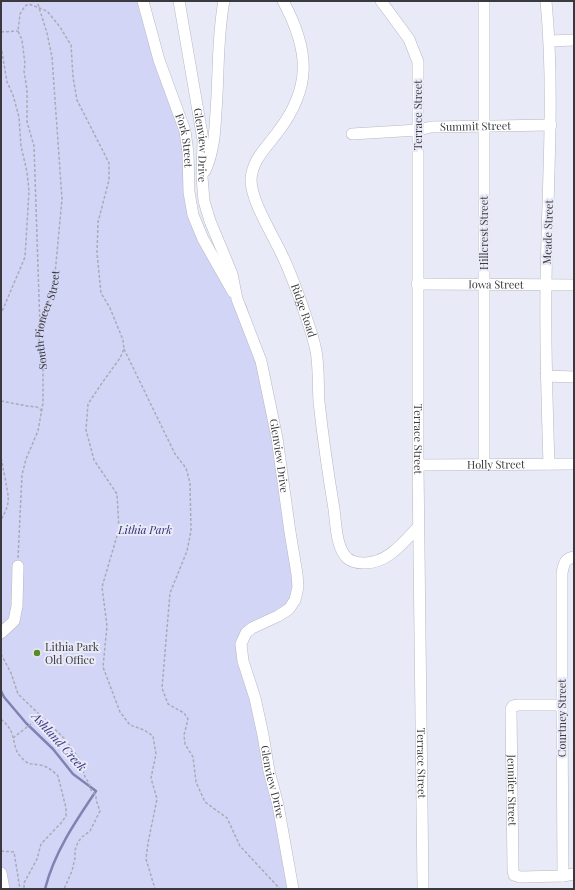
<svg xmlns="http://www.w3.org/2000/svg" width="575" height="890" viewBox="0 0 575 890" font-family="'Playfair Display',serif">
<style>
.green{fill:#d3d5f6}
.lines{fill:none;stroke-linecap:round;stroke-linejoin:round}
.stream{stroke:#8082b2;stroke-width:2.5}
.minor-casing{stroke:#b6b7c3;stroke-width:12}
.path{stroke:#aaabb5;stroke-width:1.5;stroke-dasharray:3 2;stroke-linecap:butt}
.minor{stroke:#fff;stroke-width:11}
.poi-dot{fill:#598c23;stroke:#e9eaf7;stroke-width:1.5}
.labels{text-anchor:middle;stroke-width:4;stroke-linejoin:round;paint-order:stroke}
.street-label{font-size:11px;fill:#39393e;stroke:#e9eaf7}
.park-label{font-size:11px;font-style:italic;fill:#322a76;stroke:#e9eaf7}
.poi-label{font-size:11px;fill:#39393e;stroke:#e9eaf7;text-anchor:start}
.water-label{font-size:12px;font-style:italic;fill:#3a3482;stroke:#e9eaf7}
</style>
<rect width="100%" height="100%" fill="#e9eaf7"/>
<path class="green" d="M1,1H148L159,50L183,112L193,189L201,227L228,276L247,306L266,382L295,600L243,637L293,889H4L1,873Z"/>
<g class="lines">
<path class="stream" d="M1,691L4,697L26,723L53,749L73,774L96,791C75,822 54,853 45,889"/>
<defs>
<g id="minor">
<path id="s2" d="M143,1L159,60L185,131L188,153L189,192L193,215L203,239L233,292"/>
<path id="s3" d="M179,1L203,140L202,177L204,201L210,221L232,274L237,299L261,361L277,438L290,532L297,574L298,587L295,600L289,609L278,616L252,628L246,633L241,644L243,661L255,698L263,735L269,771L278,805L293,889"/>
<path id="s4" d="M283,1C310,51 312,88 277,133C266,148 252,160 251,180C251,201 273,235 282,255C290,271 296,288 302,305C307,320 313,335 316,351C319,367 318,385 319,402C323,438 328,473 334,509C336,524 336,547 347,558C352,562 357,563 363,563C387,564 403,543 418,527"/>
<path id="s5" d="M381,1L409,39L418,62V465L423,889"/>
<path d="M546,1C555,96 547,191 546,285C545,345 547,404 549,464"/>
<path d="M550,41L574,40"/>
<path id="s6" d="M352,134L418,130L431,127L551,125"/>
<path d="M205,171C214,151 215,131 216,111C219,74 217,37 224,1"/>
<path id="s7" d="M417,284L574,285"/>
<path d="M546,376L574,377"/>
<path d="M484,464V1"/>
<path id="s8" d="M418,465L574,464"/>
<path d="M1,633L14,621L17,606L18,566"/>
<path id="s9" d="M562,705H518L513,706L511,709L513,870L514,875L520,877L563,876L574,874"/>
<path d="M1,873L4,889"/>
<path d="M563,876L562,705V573C564,564 564,559 574,557"/>
</g>
</defs>
<use href="#minor" class="minor-casing"/>
<g class="path">
<path d="M1,32L18,31"/>
<path d="M1,46L7,82L13,95L19,117L21,146L27,172L29,191L25,257L1,314"/>
<path d="M40,327L34,146L27,122V90L24,71L25,64L22,40L18,31L20,14L25,6L29,4L47,11L60,27L71,45L73,77L77,100L109,163V180L98,222L97,253L101,293L110,308L123,340L124,349L120,358L102,383L88,404L86,430L94,460L117,494L119,529L102,587L107,626L103,667L120,712L130,725L144,730L153,736L156,754L151,778L157,799L148,843L146,859L155,889"/>
<path d="M124,349L175,454L186,468L190,483L191,531L187,551L170,593L162,688L168,704L184,713L188,719L184,735L185,744L193,757L196,782L205,802L227,818L240,846L280,889"/>
<path d="M1,401L27,406L37,407L42,411"/>
<path d="M1,458C3,465 3,470 5,477C8,498 12,500 1,520"/>
<path id="s1" d="M18,558L22,475L26,459L38,431L43,403V366L39,339L40,327L43,315L52,294L54,285L62,199L52,57L47,33L37,1"/>
<path d="M1,654L11,673L18,694L64,738L80,760L85,777L89,783L91,790L96,795V800L100,811L90,831L82,837L78,842L75,850V858L72,871L64,889"/>
<path d="M1,719C6,724 10,727 12,734C15,742 14,750 21,757C29,766 30,763 40,765C47,766 53,771 58,776L66,808V816L61,823L41,844L37,859L24,883V889"/>
<path d="M13,738L41,716"/>
<path d="M1,851L14,852L20,889"/>
</g>
<use href="#minor" class="minor"/>
</g>
<circle class="poi-dot" cx="37" cy="653" r="4"/>
<g class="labels">
<g class="street-label">
<text transform="translate(418 115) rotate(-90)" y="4">Terrace Street</text>
<text dy="4" stroke="none"><textPath href="#s6" startOffset="124">Summit Street</textPath></text>
<text dy="4" stroke="none"><textPath href="#s2" startOffset="146">Fork Street</textPath></text>
<text dy="4" stroke="none"><textPath href="#s3" startOffset="146">Glenview Drive</textPath></text>
<text transform="translate(548 232) rotate(-88)" y="4">Meade Street</text>
<text transform="translate(484 233) rotate(-90)" y="4">Hillcrest Street</text>
<text dy="4" stroke="none"><textPath href="#s7" startOffset="79">Iowa Street</textPath></text>
<text dy="4" stroke="none"><textPath href="#s4" startOffset="338">Ridge Road</textPath></text>
<text dy="4" stroke="none"><textPath href="#s1" startOffset="243">South Pioneer Street</textPath></text>
<text dy="4" stroke="none"><textPath href="#s5" startOffset="449">Terrace Street</textPath></text>
<text dy="4" stroke="none"><textPath href="#s3" startOffset="469">Glenview Drive</textPath></text>
<text dy="4" stroke="none"><textPath href="#s8" startOffset="78">Holly Street</textPath></text>
<text transform="translate(562 718) rotate(-90)" y="4">Courtney Street</text>
<text dy="4" stroke="none"><textPath href="#s5" startOffset="773">Terrace Street</textPath></text>
<text dy="4" stroke="none"><textPath href="#s3" startOffset="829">Glenview Drive</textPath></text>
<text dy="4" stroke="none"><textPath href="#s9" startOffset="134">Jennifer Street</textPath></text>
</g>
<g class="park-label">
<text x="145" y="534">Lithia Park</text>
</g>
<g class="poi-label">
<text x="45" y="651">Lithia Park<tspan x="45" dy="13">Old Office</tspan></text>
</g>
<g class="water-label">
<text transform="translate(59 742) rotate(48)" y="4">Ashland Creek</text>
</g>
</g>
<rect width="575" height="890" fill="none" stroke="#39393e" stroke-width="4"/>
</svg>
